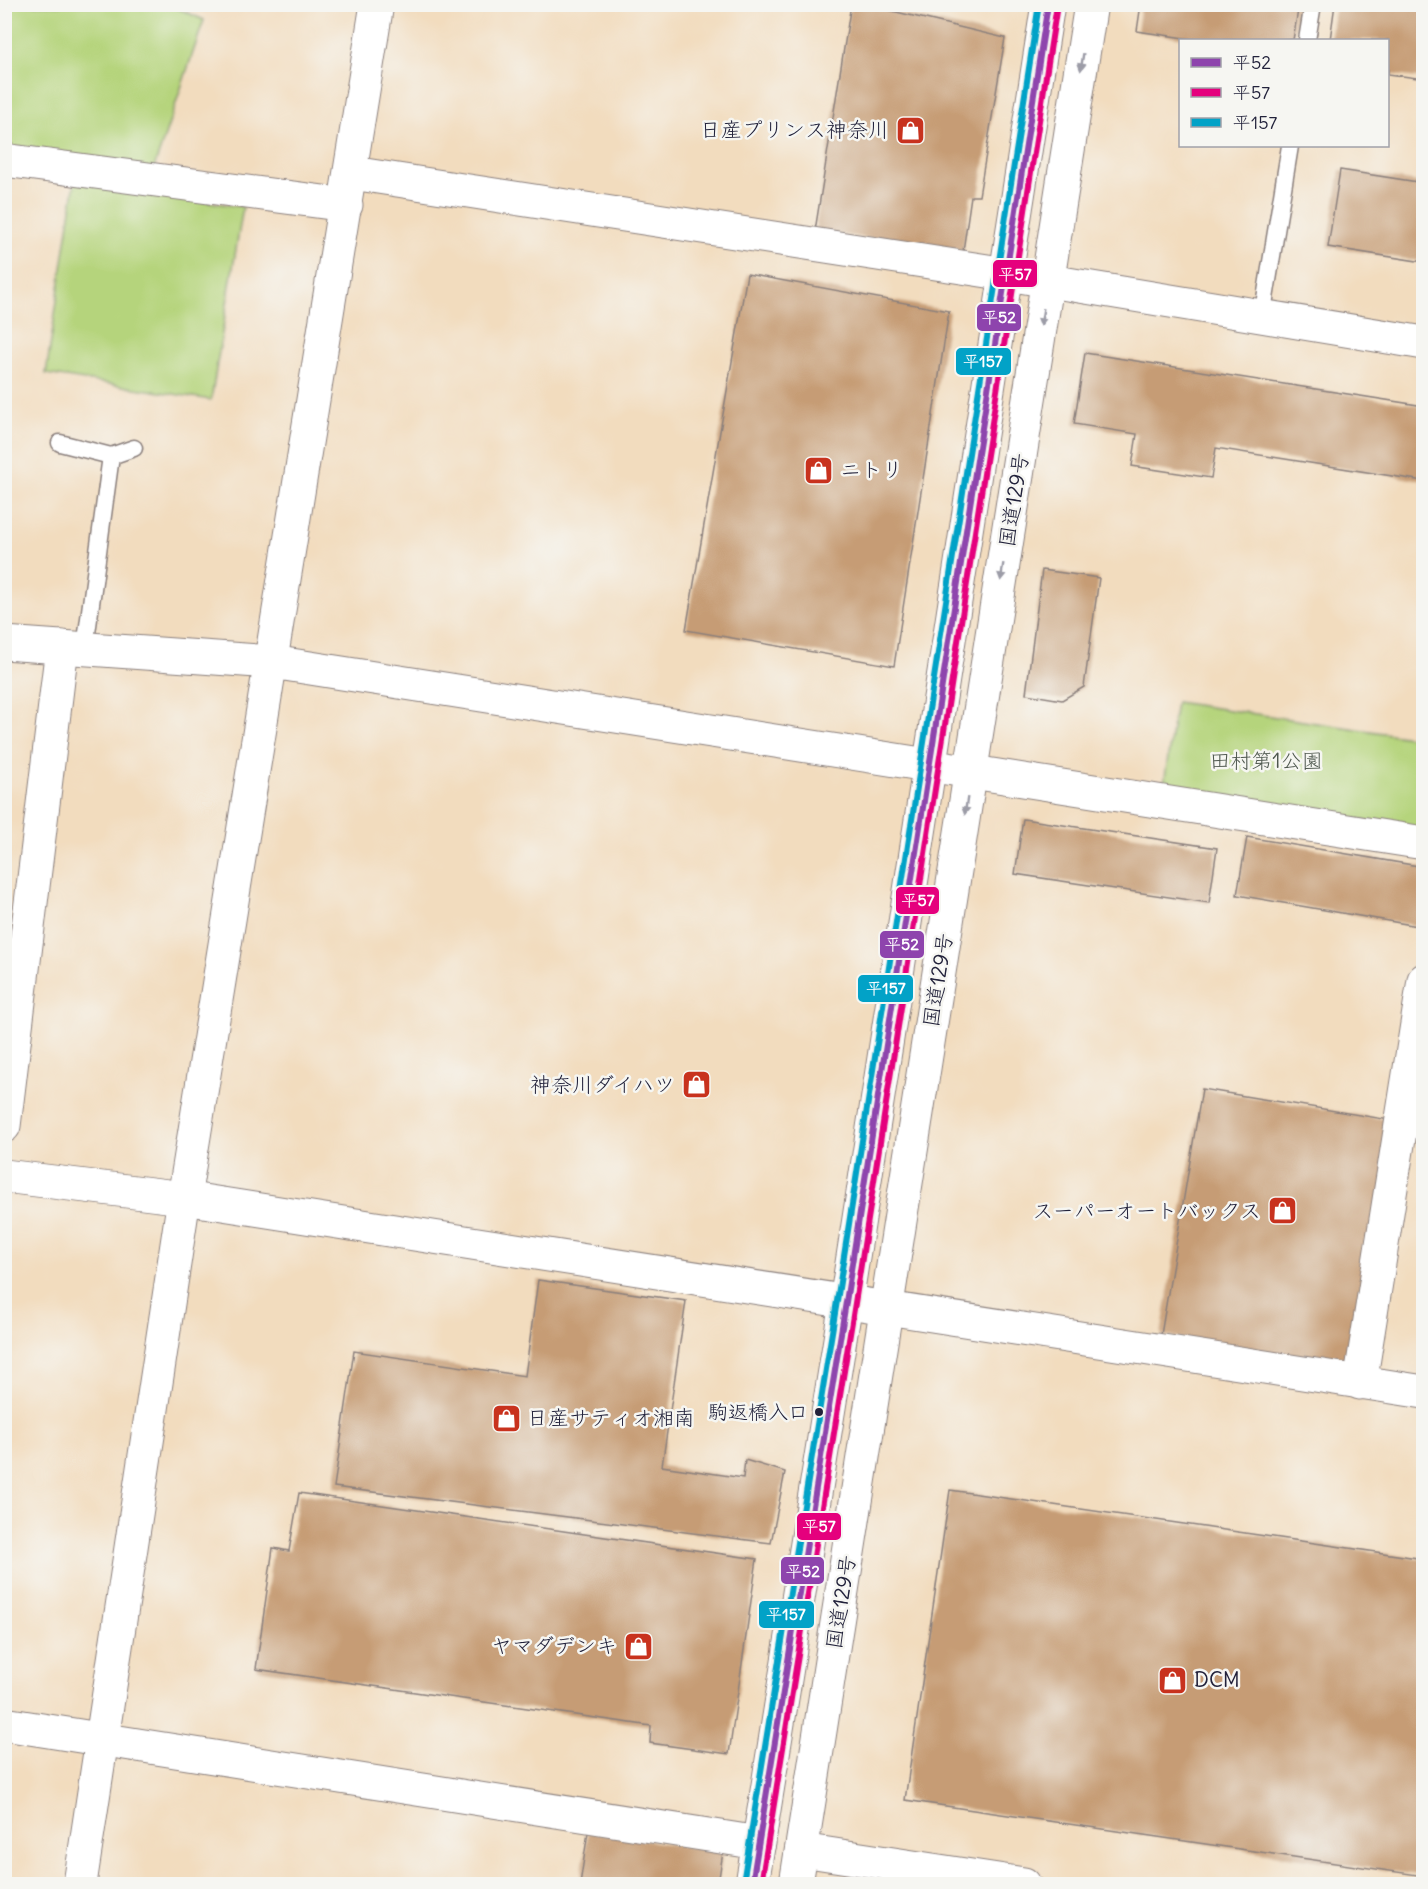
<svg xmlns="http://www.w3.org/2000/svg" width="1428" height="1889" viewBox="0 0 1428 1889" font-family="Delius,'Klee One',sans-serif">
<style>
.green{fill:#b5d47b;stroke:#6c7b5b;stroke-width:1.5}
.building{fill:#c69c74}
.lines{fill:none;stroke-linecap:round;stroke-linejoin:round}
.service-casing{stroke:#8a7f7c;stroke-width:19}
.minor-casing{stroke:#8a7f7c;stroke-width:35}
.tertiary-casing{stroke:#8a7f7c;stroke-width:35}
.trunk-casing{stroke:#8a7f7c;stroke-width:35}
.service{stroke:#fff;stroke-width:16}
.minor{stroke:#fff;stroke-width:33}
.tertiary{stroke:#fff;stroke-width:33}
.trunk{stroke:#fff;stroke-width:33}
.bus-1-casing{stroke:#f6f6f2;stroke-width:10}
.bus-2-casing{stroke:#f6f6f2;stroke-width:10}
.bus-3-casing{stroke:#f6f6f2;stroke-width:10}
.bus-1{stroke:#8e44ad;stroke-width:6}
.bus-2{stroke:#e5007d;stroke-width:6}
.bus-3{stroke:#02a2c7;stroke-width:6}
.oneway{fill:#9c9ca7}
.bus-dot{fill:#22223b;stroke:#f6f6f2;stroke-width:2}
.labels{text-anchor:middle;stroke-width:5;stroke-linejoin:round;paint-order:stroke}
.bus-label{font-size:20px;fill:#22223b;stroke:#f6f6f2;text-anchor:end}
.poi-label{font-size:21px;fill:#22223b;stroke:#f6f6f2;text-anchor:end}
.street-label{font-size:21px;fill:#22223b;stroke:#f6f6f2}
.park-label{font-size:21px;fill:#4e574e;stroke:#f6f6f2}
.line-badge{stroke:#f6f6f2;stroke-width:2}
.badge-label{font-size:16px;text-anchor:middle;font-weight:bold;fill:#fff}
</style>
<rect width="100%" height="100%" fill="#f6f6f2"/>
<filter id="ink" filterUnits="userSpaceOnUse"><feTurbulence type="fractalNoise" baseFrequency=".0167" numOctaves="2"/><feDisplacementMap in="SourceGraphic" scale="12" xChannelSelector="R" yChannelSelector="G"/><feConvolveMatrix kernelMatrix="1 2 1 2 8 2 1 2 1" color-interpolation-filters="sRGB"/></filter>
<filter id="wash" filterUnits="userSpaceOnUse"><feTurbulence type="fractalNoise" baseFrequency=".008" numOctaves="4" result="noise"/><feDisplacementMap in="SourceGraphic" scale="24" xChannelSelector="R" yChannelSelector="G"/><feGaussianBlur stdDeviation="1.35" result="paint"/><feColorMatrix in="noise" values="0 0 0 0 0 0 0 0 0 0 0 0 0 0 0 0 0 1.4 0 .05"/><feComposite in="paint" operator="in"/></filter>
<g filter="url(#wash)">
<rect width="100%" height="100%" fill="#f2dcbe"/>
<g class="green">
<path d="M9,5H170L204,20L153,171L5,152L4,15Z"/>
<path d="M75,182L243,207L211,400L46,374Z"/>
<path d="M1176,702L1423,739V830L1163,791Z"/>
</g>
<g id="blocks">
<g class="building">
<path d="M851,4H863L1005,38L979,196H971L963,251L815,231Z"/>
<path d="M1141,4H1299L1293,40H1198L1137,31Z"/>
<path d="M1335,4H1424V79L1388,74V40H1330Z"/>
<path d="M1340,170L1424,183V262L1328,247Z"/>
<path d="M747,274L949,311L894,666L686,630Z"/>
<path d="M1085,353L1424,406V481L1216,448L1211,478L1132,466L1137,434L1074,424Z"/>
<path d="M1042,570L1099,578L1084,687L1062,700L1026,694Z"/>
<path d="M1023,819L1217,848L1209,903L1015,874Z"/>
<path d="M1247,837L1424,867V927L1237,895Z"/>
<path d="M1202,1089L1396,1121L1354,1368L1161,1335Z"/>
<path d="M538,1280L686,1301L662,1466L743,1478L745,1460L785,1472L771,1543L334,1487L354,1351L525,1376Z"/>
<path d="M950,1490L1424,1559V1876L905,1800Z"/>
<path d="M299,1493L757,1559L729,1754L650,1743L651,1726L256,1669L273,1548L289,1551Z"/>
<path d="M588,1832L723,1852L718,1884H580Z"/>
</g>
</g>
</g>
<g filter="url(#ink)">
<use href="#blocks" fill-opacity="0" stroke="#8a7f7c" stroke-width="1.5"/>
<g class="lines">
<defs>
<g id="service">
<path d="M1307,40L1313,4"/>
<path d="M1262,317L1290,146"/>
<path d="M60,443L111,456L85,648"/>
<path d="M111,456L134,448"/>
</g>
<g id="minor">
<path d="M4,160L346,205"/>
<path d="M352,173L1007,274"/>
<path d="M4,643L272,662L1424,843"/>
<path d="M4,1126L62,647"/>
<path d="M4,1176L184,1198L1424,1392"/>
<path d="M1360,1383L1424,980"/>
<path d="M4,1724L759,1843"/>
<path d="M802,1850L1024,1884"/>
<path d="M80,1884L184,1198L377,4"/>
</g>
<path id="tertiary" d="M1007,274L1424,343"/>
<g id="trunk">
<path d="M752,1884L846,1302L1048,4"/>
<path d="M796,1884L1091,4"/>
</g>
</defs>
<use href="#service" class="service-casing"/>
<use href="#minor" class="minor-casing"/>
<use href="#tertiary" class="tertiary-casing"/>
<use href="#trunk" class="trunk-casing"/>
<use href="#service" class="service"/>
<use href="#minor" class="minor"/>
<use href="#tertiary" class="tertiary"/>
<use href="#trunk" class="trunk"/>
<defs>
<path id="bus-1" d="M752,1884L846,1302L1048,4"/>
<path id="bus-2" d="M761,1884L855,1303L1057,5"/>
<path id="bus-3" d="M743,1883L837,1301L1039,4"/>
</defs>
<use href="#bus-1" class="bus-1-casing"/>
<use href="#bus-2" class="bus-2-casing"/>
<use href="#bus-3" class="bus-3-casing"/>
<use href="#bus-1" class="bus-1"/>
<use href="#bus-2" class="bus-2"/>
<use href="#bus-3" class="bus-3"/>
</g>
<defs><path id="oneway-solid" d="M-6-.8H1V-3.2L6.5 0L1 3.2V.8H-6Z" transform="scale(1.5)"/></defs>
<g class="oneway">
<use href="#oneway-solid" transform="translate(1082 62) rotate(99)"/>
<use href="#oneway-solid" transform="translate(1042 317) rotate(99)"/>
<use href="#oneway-solid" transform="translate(1002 572) rotate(99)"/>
<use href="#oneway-solid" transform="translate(966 806) rotate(99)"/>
</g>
</g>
<defs>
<symbol id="shop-square" viewBox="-11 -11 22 22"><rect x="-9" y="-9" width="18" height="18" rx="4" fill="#c8321e" stroke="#f6f6f2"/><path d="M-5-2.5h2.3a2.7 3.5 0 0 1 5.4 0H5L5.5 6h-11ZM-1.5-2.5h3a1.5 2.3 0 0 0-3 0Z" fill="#fff"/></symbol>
</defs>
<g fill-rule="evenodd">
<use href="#shop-square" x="894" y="114" width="33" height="33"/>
<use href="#shop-square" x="802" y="454" width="33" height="33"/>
<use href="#shop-square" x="680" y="1068" width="33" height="33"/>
<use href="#shop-square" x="1266" y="1194" width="33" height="33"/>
<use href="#shop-square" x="490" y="1402" width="33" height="33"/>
<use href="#shop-square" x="622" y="1630" width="33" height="33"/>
<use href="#shop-square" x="1156" y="1664" width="33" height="33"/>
</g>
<circle class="bus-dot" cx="819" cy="1412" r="5"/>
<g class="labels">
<g class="bus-label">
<text x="808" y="1419">駒返橋入口</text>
</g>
<g class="poi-label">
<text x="889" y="137">日産プリンス神奈川</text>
<text x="840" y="477" text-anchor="start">ニトリ</text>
<text x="675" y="1092">神奈川ダイハツ</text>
<text x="1261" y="1218">スーパーオートバックス</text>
<text x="527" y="1425" text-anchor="start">日産サティオ湘南</text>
<text x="617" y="1653">ヤマダデンキ</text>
<text x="1194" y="1687" text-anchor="start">DCM</text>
</g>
<g class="street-label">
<text transform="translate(1014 500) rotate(-81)" y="7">国道129号</text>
<text transform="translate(938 980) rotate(-81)" y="7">国道129号</text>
<text transform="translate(841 1602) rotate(-81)" y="7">国道129号</text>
</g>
<g class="park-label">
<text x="1266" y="768">田村第1公園</text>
</g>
</g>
<g class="line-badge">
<rect x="992" y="259" width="46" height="29" rx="6" fill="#e5007d"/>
<rect x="976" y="303" width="46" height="29" rx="6" fill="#8e44ad"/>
<rect x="955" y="347" width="57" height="29" rx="6" fill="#02a2c7"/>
<rect x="895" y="886" width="45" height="29" rx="6" fill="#e5007d"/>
<rect x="879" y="930" width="46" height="29" rx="6" fill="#8e44ad"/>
<rect x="857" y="974" width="57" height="29" rx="6" fill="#02a2c7"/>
<rect x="796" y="1512" width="46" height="29" rx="6" fill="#e5007d"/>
<rect x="780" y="1556" width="45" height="29" rx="6" fill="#8e44ad"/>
<rect x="758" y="1600" width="57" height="29" rx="6" fill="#02a2c7"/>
</g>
<g class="badge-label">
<text x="1015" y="280">平57</text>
<text x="999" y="323">平52</text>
<text x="983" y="367">平157</text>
<text x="918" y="906">平57</text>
<text x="902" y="950">平52</text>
<text x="886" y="994">平157</text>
<text x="819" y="1532">平57</text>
<text x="803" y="1577">平52</text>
<text x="786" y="1620">平157</text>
</g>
<rect width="1428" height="1889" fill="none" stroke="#f6f6f2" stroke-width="24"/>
<rect x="1179" y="39" width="210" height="108" fill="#f6f6f2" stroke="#a1a1a9" stroke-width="1.5"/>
<rect x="1191" y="58" width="30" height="9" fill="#8e44ad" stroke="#a1a1a9" stroke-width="1.5"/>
<text x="1233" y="69" font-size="18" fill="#22223b">平52</text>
<rect x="1191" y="88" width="30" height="9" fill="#e5007d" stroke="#a1a1a9" stroke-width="1.5"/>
<text x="1233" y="99" font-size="18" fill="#22223b">平57</text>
<rect x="1191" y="118" width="30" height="9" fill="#02a2c7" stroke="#a1a1a9" stroke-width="1.5"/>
<text x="1233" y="129" font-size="18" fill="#22223b">平157</text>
</svg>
